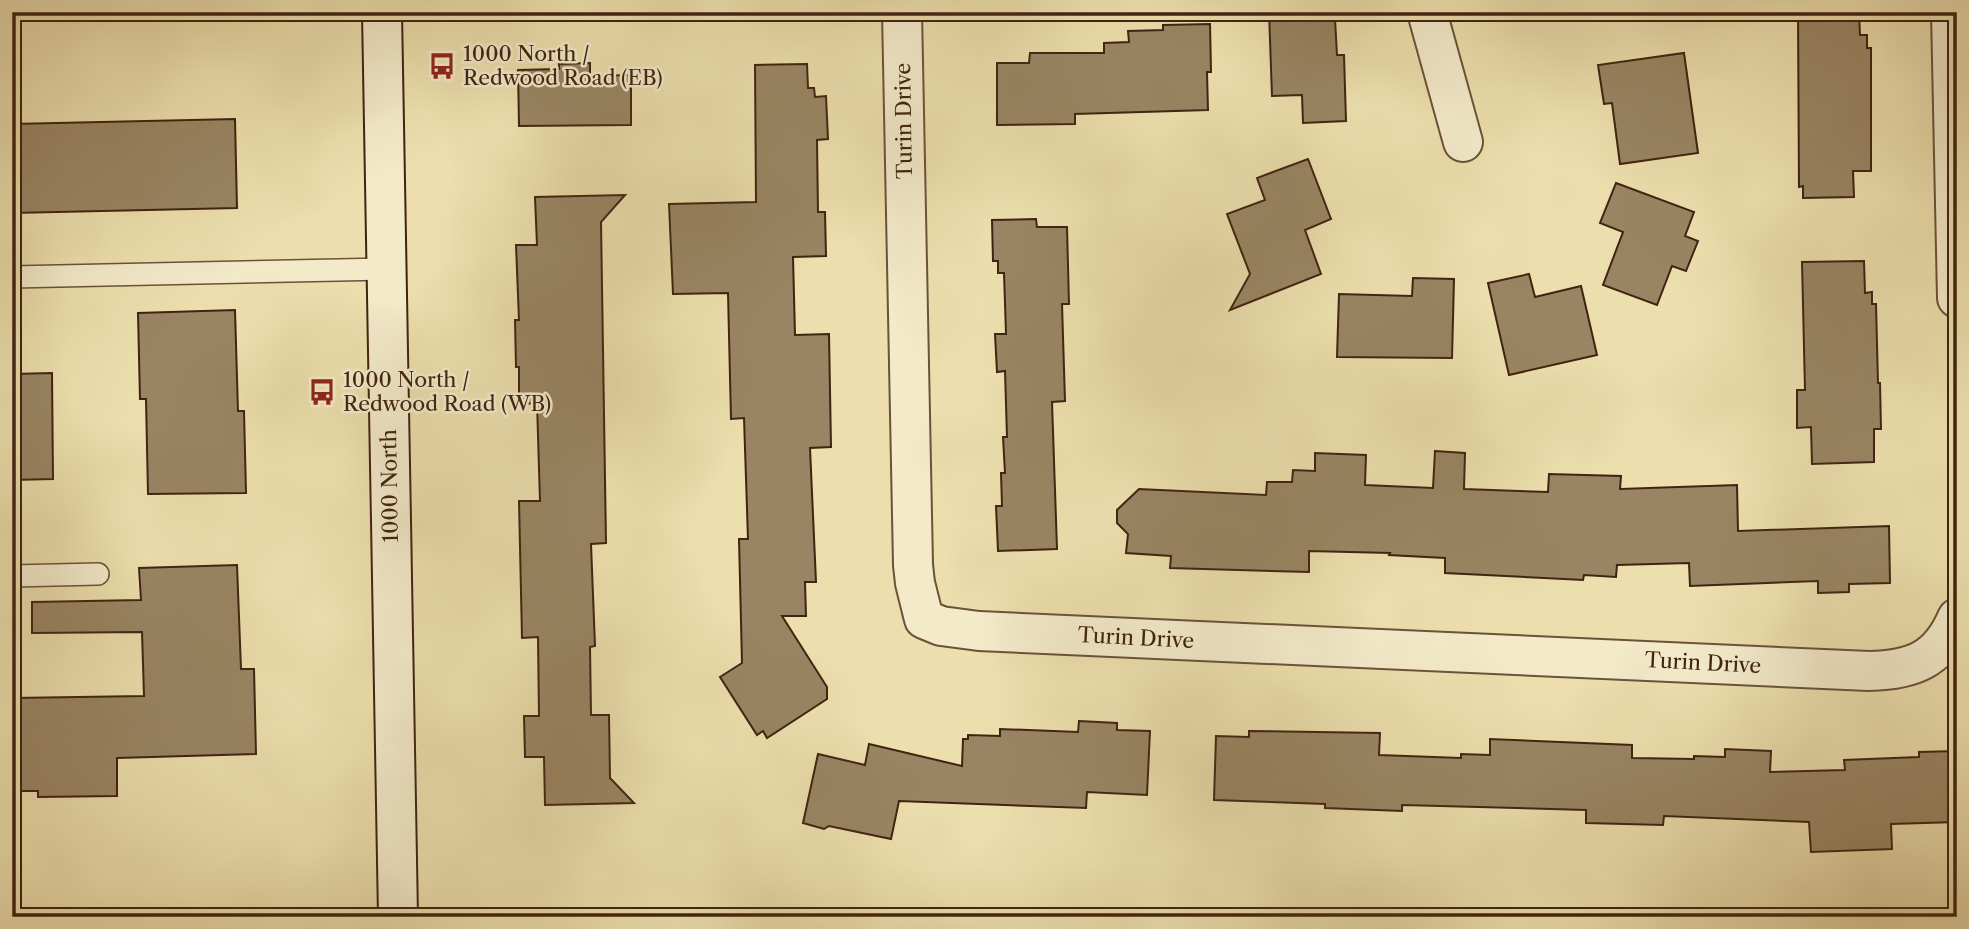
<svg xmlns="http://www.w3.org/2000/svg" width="1969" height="929" viewBox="0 0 1969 929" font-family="'Libre Caslon Text',serif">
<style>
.building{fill:#998563;stroke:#402312;stroke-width:2}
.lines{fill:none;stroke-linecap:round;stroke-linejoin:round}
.lane-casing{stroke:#6b5239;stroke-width:24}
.street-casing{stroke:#6b5239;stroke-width:42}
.secondary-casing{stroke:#402312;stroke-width:42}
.lane{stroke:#f3eaca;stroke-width:21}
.street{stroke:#f3eaca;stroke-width:38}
.secondary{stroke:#f3eaca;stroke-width:38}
.labels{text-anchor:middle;stroke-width:5;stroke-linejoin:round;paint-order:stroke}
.poi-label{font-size:21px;fill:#402312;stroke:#f3eaca;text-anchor:start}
.street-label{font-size:21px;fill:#402312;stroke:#f3eaca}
</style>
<rect width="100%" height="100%" fill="#ecdfad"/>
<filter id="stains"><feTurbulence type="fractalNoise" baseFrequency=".00286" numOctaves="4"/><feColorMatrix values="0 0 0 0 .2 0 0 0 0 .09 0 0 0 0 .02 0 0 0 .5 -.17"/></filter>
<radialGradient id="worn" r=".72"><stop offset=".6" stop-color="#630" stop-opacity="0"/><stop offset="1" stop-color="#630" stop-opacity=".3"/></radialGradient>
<g class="building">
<path d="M1269,12H1302V21L1335,19L1337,55H1344L1346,121L1303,123L1302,95L1272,96Z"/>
<path d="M1798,12H1859L1860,35H1867V48H1871V171H1853L1854,197L1803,198V186L1799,187Z"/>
<path d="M1210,24L1211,72H1207L1208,110L1075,114V124L997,125V63H1029L1030,53H1104V43L1129,42L1128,31L1163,30V25Z"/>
<path d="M1684,53L1698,153L1620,164L1612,103L1604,104L1598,65Z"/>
<path d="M590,63V76L631,75V125L519,126L518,70L559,69V64Z"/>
<path d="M807,64L808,88H814L815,97L826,96L828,139L817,140L818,212H825L826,256L793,257L795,335L829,334L831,447L810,448L816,582H805L806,616H782L827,687V699L767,738L763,731L757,735L720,677L742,663L739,539H748L744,418L731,419L728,293L673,294L669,204L756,202L755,65Z"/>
<path d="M235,119L237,208L12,213V124Z"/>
<path d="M1308,159L1331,219L1305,230L1321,274L1230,310L1250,274L1227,214L1265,200L1257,178Z"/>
<path d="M1616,183L1694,212L1685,236L1698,241L1686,271L1672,266L1657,305L1603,285L1623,232L1600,223Z"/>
<path d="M625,195L601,222L606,543L591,544L595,646L590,647L591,715H609L610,778L634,803L545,805L544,757H525L524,716H539L538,637L522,638L519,501H540L537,403L523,404V397H519V367H516L515,320H519L516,245H537L535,197Z"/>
<path d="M1036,219L1037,227H1067L1069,304H1062L1065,401L1052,402L1057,549L998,551L996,506H1002L1001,473H1005L1003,437H1007L1005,371L997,372L995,334H1006L1004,273H998V261H993L992,220Z"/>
<path d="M1864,261L1865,293L1872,292V304H1876L1878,383H1880L1881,429H1874V462L1812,464L1811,427L1797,428V390H1805L1802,262Z"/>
<path d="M1529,274L1535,297L1581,286L1597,355L1509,375L1488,283Z"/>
<path d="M1413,278L1454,279L1452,358L1337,357L1339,294L1412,296Z"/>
<path d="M235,310L238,411H244L246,493L148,494L146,399H140L138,313Z"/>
<path d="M52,373L53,479L12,480V374Z"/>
<path d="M1435,451L1465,453L1464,489L1548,492L1549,474L1621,476L1620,489L1737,485L1738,531L1889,526L1890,583L1849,584V592L1818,593V581L1690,586L1689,563L1617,565L1616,577L1584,575L1583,580L1445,573V558L1389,555L1390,553L1309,551V572L1170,568L1171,556L1126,553L1128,534L1117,523V510L1139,489L1266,495L1267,482H1292L1293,470L1315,471V453L1366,455L1365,485L1433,488Z"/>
<path d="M237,565L241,669H254L256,754L117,758V796L38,797V791H12V698L144,696L142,632L32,633V602L141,600L139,568Z"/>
<path d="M1079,721L1117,723V730L1150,731L1147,795L1087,792L1086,808L899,801L891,839L829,826L824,829L803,823L818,754L865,765L869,744L962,766L963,739H968V735L1000,736V729L1078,732Z"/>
<path d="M1249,731L1380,733L1379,755L1461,758V754L1490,755V739L1632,745V758L1694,759V756L1725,757V749L1771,751L1770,772L1845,770L1844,760L1919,757V752L1957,751V822L1891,824L1892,849L1811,852L1809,822L1664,816L1663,825L1586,823V810L1402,805V811L1325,808V804L1214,800L1216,736L1249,737Z"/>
</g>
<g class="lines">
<defs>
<g id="lane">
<path d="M12,277L386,269"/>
<path d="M12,576L98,574"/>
</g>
<g id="street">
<path d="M902,12L913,565L915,583L924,619L941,626L979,631L1869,671C1913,670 1939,660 1957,618"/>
<path d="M1427,12L1463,142"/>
<path d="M1951,12L1957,298"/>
</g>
<path id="secondary" d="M382,12L398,917"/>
</defs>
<use href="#lane" class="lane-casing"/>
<use href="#street" class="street-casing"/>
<use href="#secondary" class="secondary-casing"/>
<use href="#lane" class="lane"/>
<use href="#street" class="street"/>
<use href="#secondary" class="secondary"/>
</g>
<defs>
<symbol id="bus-bare" viewBox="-9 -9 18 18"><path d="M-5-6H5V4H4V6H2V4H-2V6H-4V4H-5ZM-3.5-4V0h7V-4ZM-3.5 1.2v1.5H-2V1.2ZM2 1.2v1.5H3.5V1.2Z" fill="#8f2418" stroke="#f3eaca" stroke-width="2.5" paint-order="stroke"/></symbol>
</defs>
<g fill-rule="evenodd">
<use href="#bus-bare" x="423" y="47" width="38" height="38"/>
<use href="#bus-bare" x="303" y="373" width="38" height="38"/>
</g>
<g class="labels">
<g class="poi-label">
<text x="463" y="61">1000 North /<tspan x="463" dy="24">Redwood Road (EB)</tspan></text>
<text x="343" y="387">1000 North /<tspan x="343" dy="24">Redwood Road (WB)</tspan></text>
</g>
<g class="street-label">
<text transform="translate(904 121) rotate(-91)" y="7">Turin Drive</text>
<text transform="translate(390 486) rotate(-91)" y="7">1000 North</text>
<text transform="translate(1136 638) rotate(3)" y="7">Turin Drive</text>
<text transform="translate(1703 663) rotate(3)" y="7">Turin Drive</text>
</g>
</g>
<rect width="1969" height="929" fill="none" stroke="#ecdfad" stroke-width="42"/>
<rect x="14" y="14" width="1941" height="901" fill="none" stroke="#402312" stroke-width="3.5"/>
<rect x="21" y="21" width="1927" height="887" fill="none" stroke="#402312" stroke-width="2"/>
<rect width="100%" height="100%" filter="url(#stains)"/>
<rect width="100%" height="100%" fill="url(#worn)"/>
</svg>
